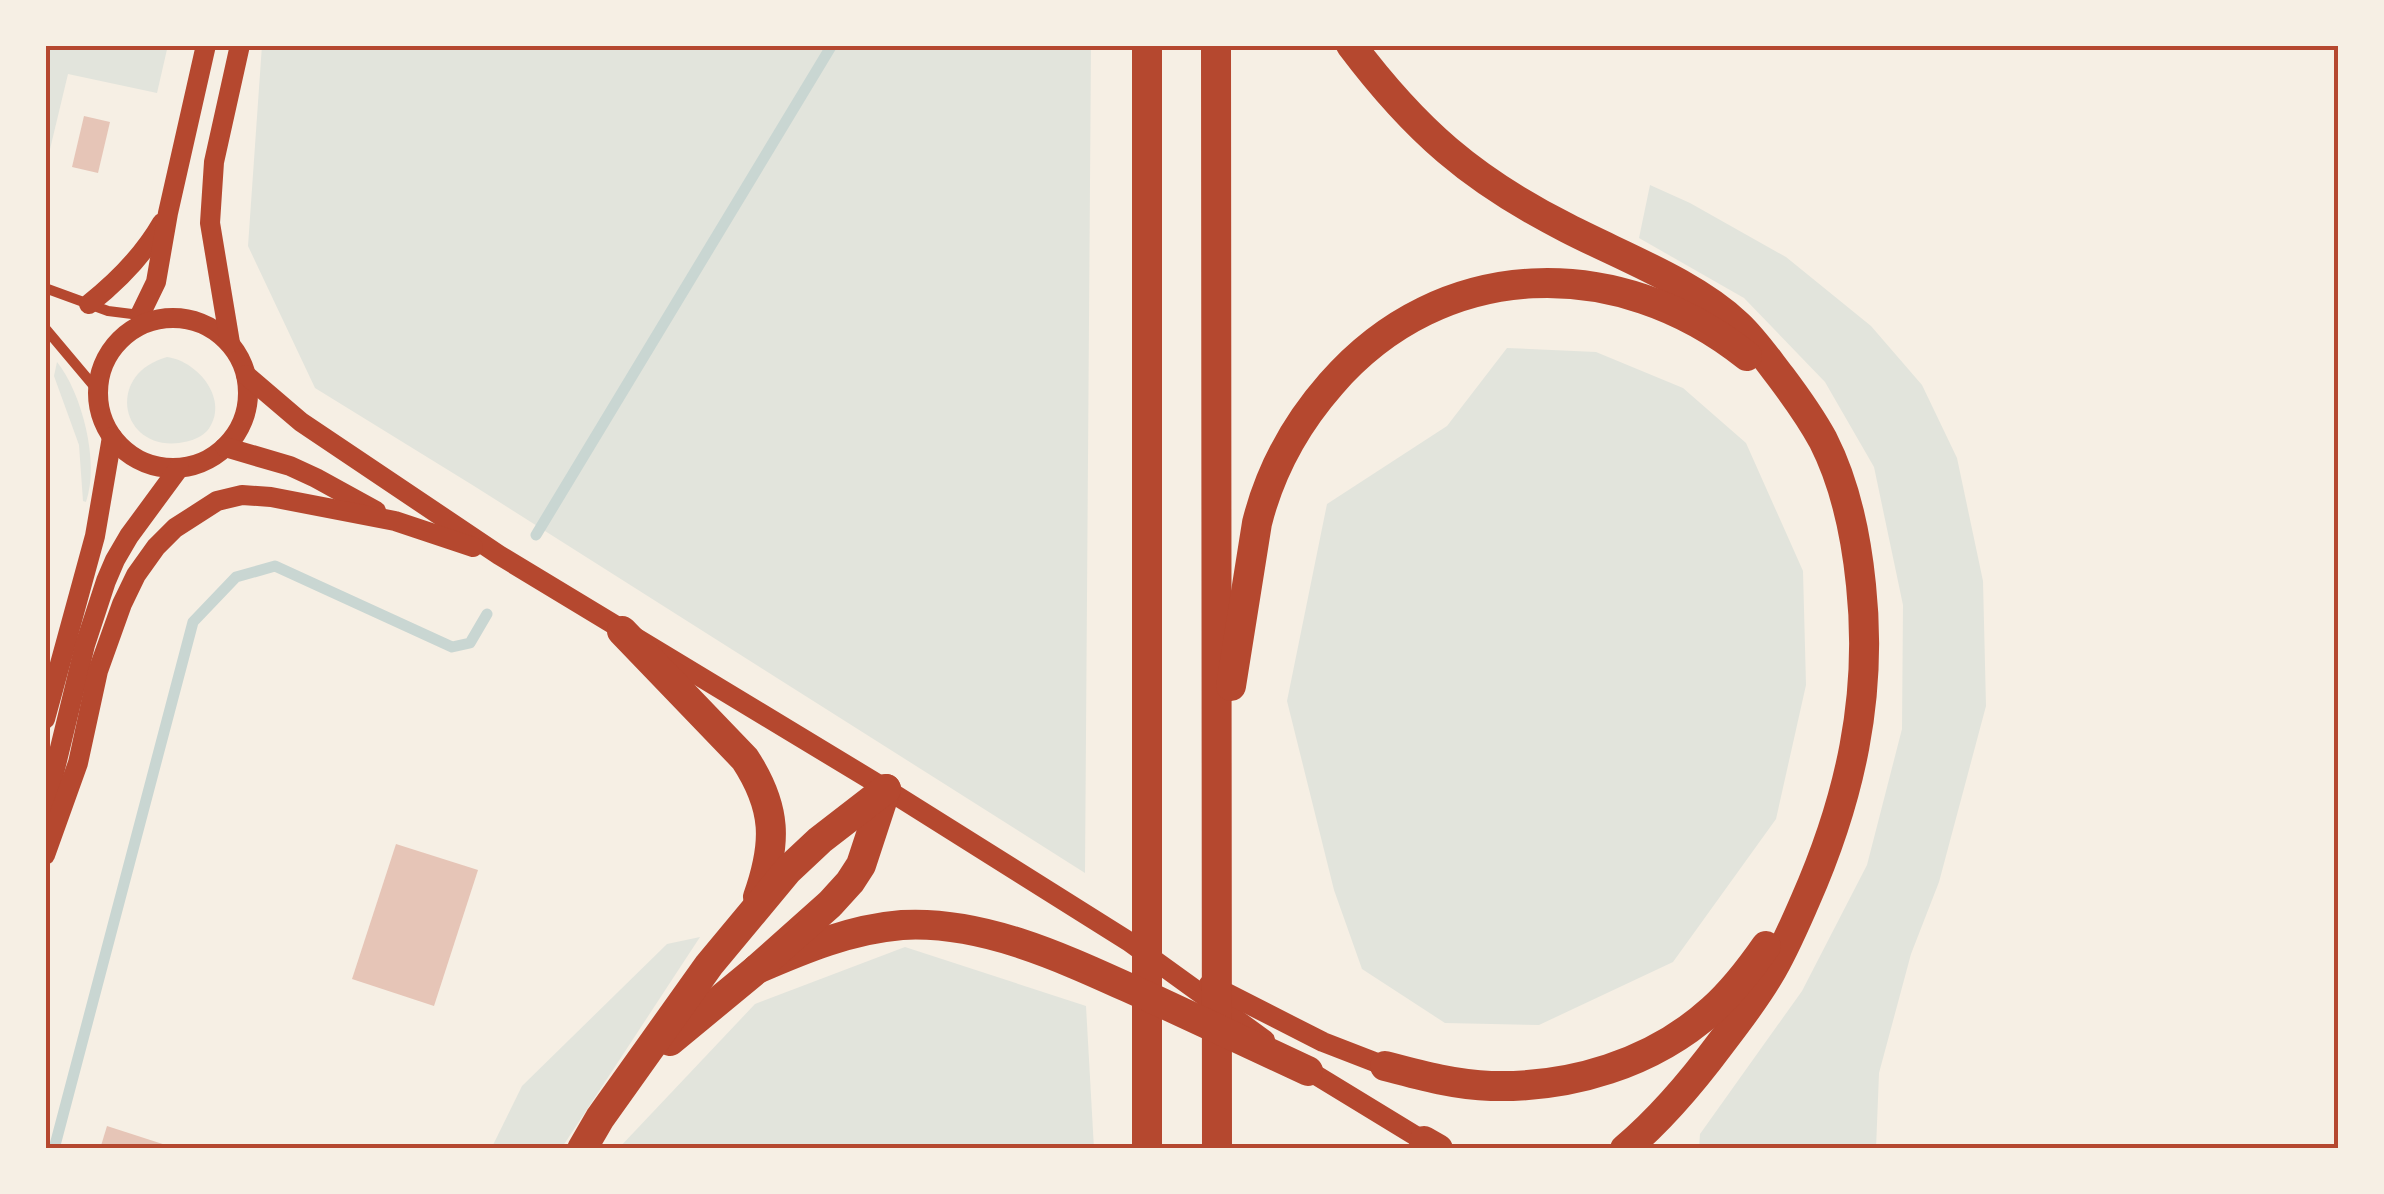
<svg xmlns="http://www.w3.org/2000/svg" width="2384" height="1194" viewBox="0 0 2384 1194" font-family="Quicksand,sans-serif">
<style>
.green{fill:#e2e4dc}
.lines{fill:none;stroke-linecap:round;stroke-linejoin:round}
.stream{stroke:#c9d6d2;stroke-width:11}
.building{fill:#e6c5b7}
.minor{stroke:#b5482f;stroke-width:10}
.secondary{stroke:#b5482f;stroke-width:20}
.motorway{stroke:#b5482f;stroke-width:30}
.neatline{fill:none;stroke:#b5482f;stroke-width:4}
</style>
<rect width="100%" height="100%" fill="#f6efe4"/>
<g class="green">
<path d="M45,45H168L157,93L68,74L45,170Z"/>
<path d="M262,45H1091L1085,873L474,486L315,388L248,246Z"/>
<path d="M1650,185L1690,203L1786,257L1871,326L1922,385L1957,458L1983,581L1986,706L1939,882L1911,954L1879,1073L1876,1149H1699L1700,1134L1802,991L1867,865L1902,729L1903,605L1874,467L1825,382L1744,298L1639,238Z"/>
<path d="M1507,348L1596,352L1683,388L1746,443L1803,571L1806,685L1776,819L1673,962L1539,1025L1445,1023L1362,969L1334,890L1287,701L1327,504L1447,426Z"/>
<path d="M167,357C198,361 231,401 207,431C199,439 190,441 179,443C120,450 105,374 167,357Z"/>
<path d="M57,362C82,393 100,463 86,502L83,501L79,445L54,376Z"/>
<path d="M700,937L561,1149H491L522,1086L667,944Z"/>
<path d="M905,947L1086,1006L1094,1149H618L755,1004Z"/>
</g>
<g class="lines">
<g class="stream">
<path d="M536,535L832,45"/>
<path d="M54,1149L193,622L236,577L275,566L452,647L470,643L487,614"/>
</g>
</g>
<g class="building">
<path d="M84,116L110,122L98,173L72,167Z"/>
<path d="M396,844L478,870L434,1006L352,979Z"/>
<path d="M107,1126L175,1148V1149H100Z"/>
</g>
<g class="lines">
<g class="minor">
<path d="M45,288L108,311L140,315L144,324"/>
<path d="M45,328L98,391"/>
</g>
<g class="secondary">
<path d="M89,304C118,281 143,256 162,223"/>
<path d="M140,315L156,282L168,213L206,45"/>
<circle cx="173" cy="393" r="75"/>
<path d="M230,343L210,223L214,162L240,45"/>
<path d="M246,375L301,422L499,555L886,789L1128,941L1265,1040"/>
<path d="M225,447L290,466L316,478L376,511"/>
<path d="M45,719L95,536L112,437"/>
<path d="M45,810L85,645L106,581L115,560L129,536L179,468"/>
<path d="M45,855L78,763L98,671L122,604L136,575L156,547L175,528L217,501L242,495L271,497L395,521L473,547"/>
<path d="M1209,984L1323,1042L1385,1066"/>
<path d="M1301,1066L1424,1141"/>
</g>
<g class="motorway">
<path d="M1147,45V1149"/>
<path d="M1216,45L1217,1149"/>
<path d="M1351,45C1415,130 1472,180 1567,228C1621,256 1694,283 1738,325C1754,340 1767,359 1781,377C1796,397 1811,418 1823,440C1846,485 1856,535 1861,585C1873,697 1850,799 1805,901C1794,926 1783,952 1769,975C1755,999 1738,1021 1721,1043C1692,1082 1662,1118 1625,1149"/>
<path d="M622,631L745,759C777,808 777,843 758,897"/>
<path d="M1231,686L1257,523C1270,471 1295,425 1331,384C1442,256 1618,253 1747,356"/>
<path d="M757,969C803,949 851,929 902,925C988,920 1073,963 1149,997C1202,1022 1255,1046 1308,1071"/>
<path d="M670,1041L757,969L830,904L850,882L861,865L886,789"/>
<path d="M1385,1066C1419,1075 1455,1085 1491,1086C1570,1088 1652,1064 1712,1010C1733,991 1750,969 1766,946"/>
<path d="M1424,1141L1438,1149"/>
<path d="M582,1149L600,1118L709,965L788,870L820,840L886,789"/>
</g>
</g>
<rect width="2384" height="1194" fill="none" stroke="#f6efe4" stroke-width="95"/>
<rect x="48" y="48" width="2288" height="1098" class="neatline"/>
</svg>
